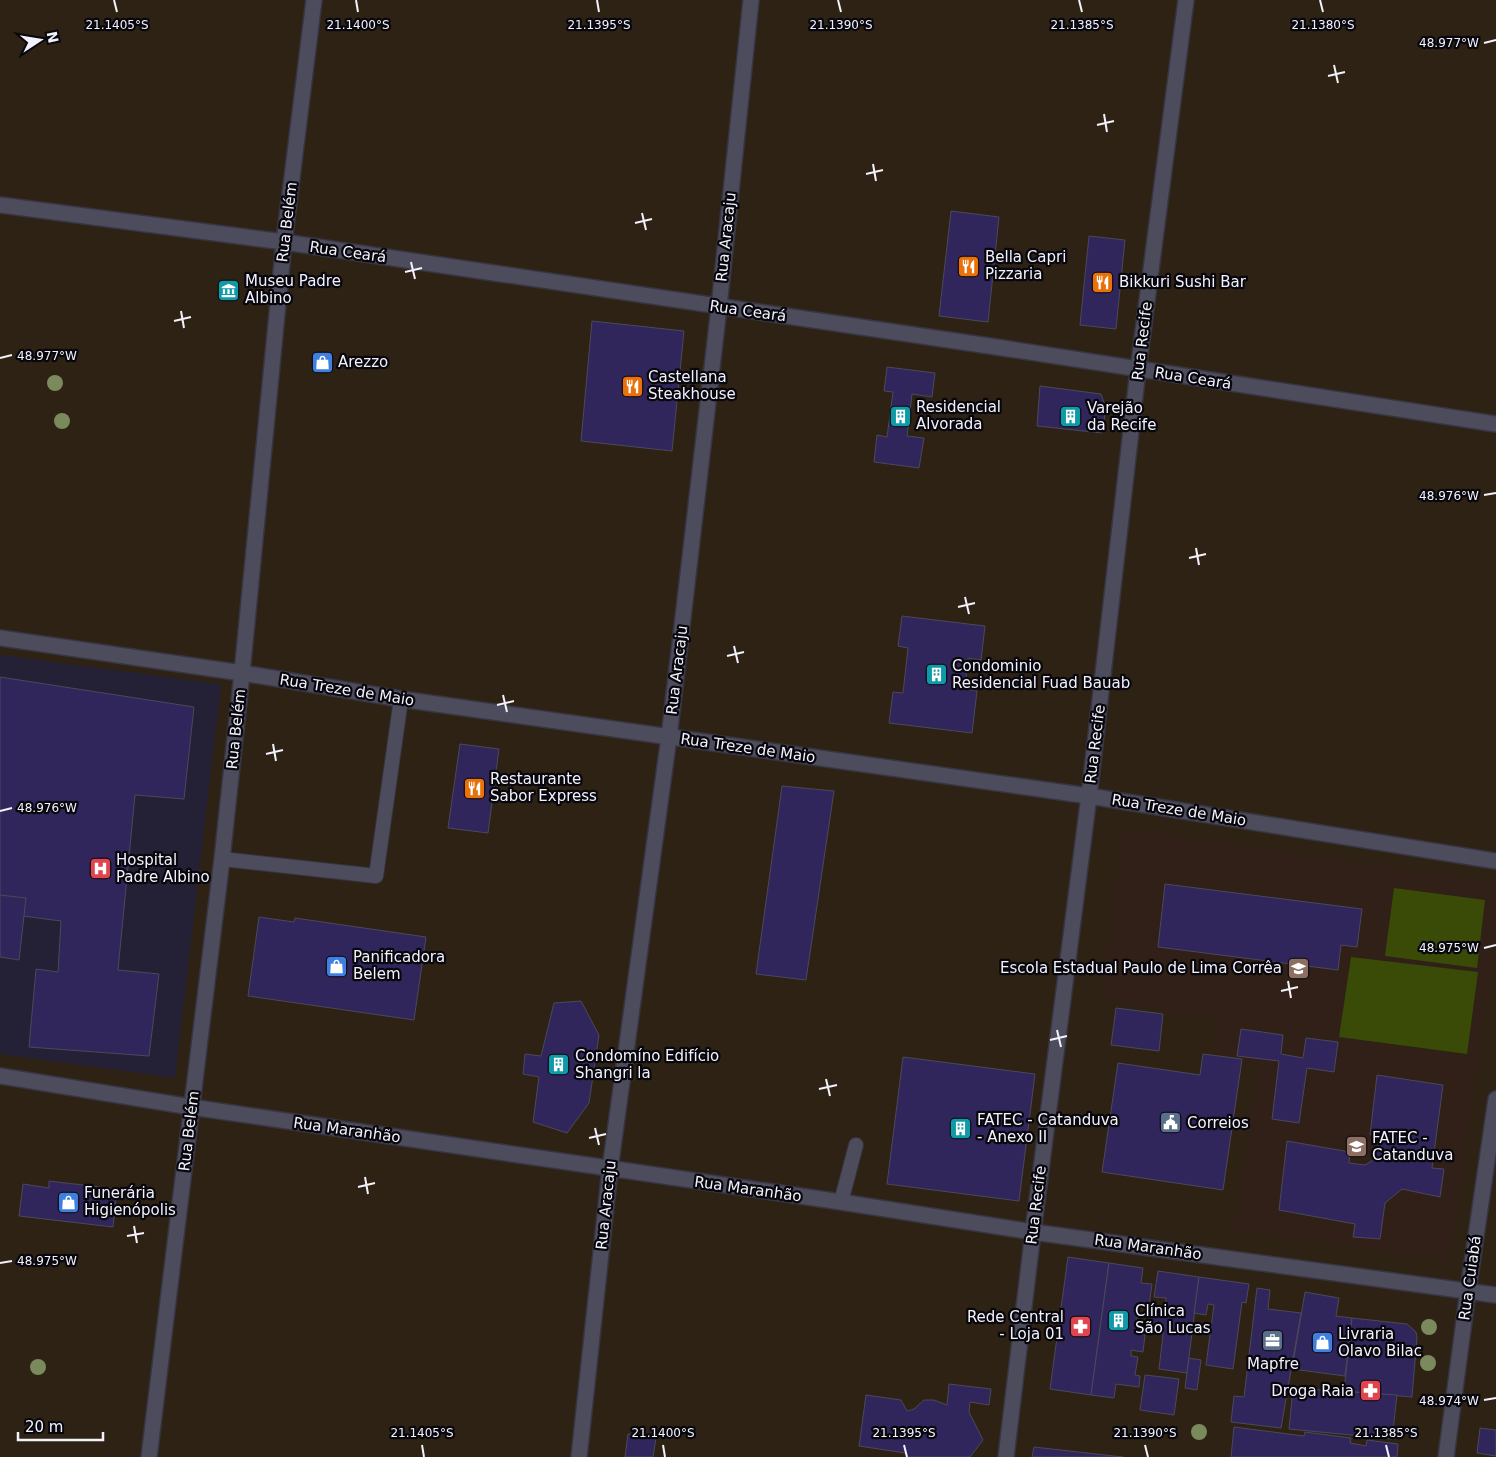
<svg xmlns="http://www.w3.org/2000/svg" width="1496" height="1457" viewBox="0 0 1496 1457" font-family="'DejaVu Sans',sans-serif">
<style>
.commercial{fill:#2e2214}
.built{fill:#242136}
.education{fill:#302017}
.green{fill:#3a4a07}
.building{fill:#31265c;stroke:#4a495a}
.lines{fill:none;stroke-linecap:round;stroke-linejoin:round}
.lane-casing{stroke:#363541;stroke-width:16}
.street-casing{stroke:#363541;stroke-width:18}
.secondary-casing{stroke:#363541;stroke-width:18}
.lane{stroke:#4d4c5d;stroke-width:14}
.street{stroke:#4d4c5d;stroke-width:15}
.secondary{stroke:#4d4c5d;stroke-width:15}
.tree{fill:#7b8a5d}
.ticks{fill:none;stroke:#f3f2fc;stroke-width:2}
.labels{text-anchor:middle;stroke-width:4.5;stroke-linejoin:round;paint-order:stroke}
.street-label{font-size:15px;fill:#f3f2fc;stroke:#07070d}
.poi-label{font-size:15px;fill:#f3f2fc;stroke:#07070d;text-anchor:start}
.ticks-label{font-size:12px;text-anchor:middle;fill:#f3f2fc;stroke:#07070d;stroke-width:4.5;stroke-linejoin:round;paint-order:stroke}
</style>
<rect width="100%" height="100%" fill="#1d1b2a"/>
<rect class="commercial" x="0" y="0" width="1496" height="1457"/>
<path class="built" d="M0,655L221,684L175,1078L0,1054Z"/>
<path class="education" d="M1124,828L1496,882V934L1480,1055L1357,1039L1478,1057L1450,1261L1234,1230L1258,1064L1212,1057L1217,1018L1099,1001Z"/>
<g class="green">
<path d="M1394,888L1485,900L1477,968L1385,956Z"/>
<path d="M1351,957L1478,972L1467,1054L1339,1037Z"/>
</g>
<g class="building">
<path d="M951,211L999,217L988,322L939,316Z"/>
<path d="M1089,236L1125,240L1116,329L1080,325Z"/>
<path d="M592,321L684,331L672,451L581,441Z"/>
<path d="M887,367L935,373L932,397L912,394L907,436L924,438L919,468L874,462L877,435L887,437L893,392L884,391Z"/>
<path d="M1040,386L1101,394L1106,408L1102,433L1037,426Z"/>
<path d="M902,616L985,626L981,660L968,658L965,689L977,691L972,733L889,723L893,692L903,693L908,648L898,646Z"/>
<path d="M0,677L194,707L184,799L135,795L118,970L159,974L149,1056L29,1047L36,969L58,972L61,921L0,913Z"/>
<path d="M460,744L499,749L488,833L448,828Z"/>
<path d="M782,786L834,791L806,980L756,974Z"/>
<path d="M1165,884L1362,909L1357,947L1341,945L1338,970L1158,947Z"/>
<path d="M0,895L26,898L19,960L0,957Z"/>
<path d="M259,917L294,922L295,918L426,937L414,1020L248,996Z"/>
<path d="M581,1001L599,1035L589,1103L567,1133L533,1122L539,1077L523,1074L525,1054L541,1056L554,1003Z"/>
<path d="M1116,1008L1163,1014L1159,1051L1111,1045Z"/>
<path d="M1241,1029L1283,1035L1281,1054L1303,1058L1306,1038L1338,1042L1334,1072L1307,1068L1299,1123L1272,1119L1279,1061L1237,1056Z"/>
<path d="M1203,1054L1242,1059L1223,1190L1102,1172L1118,1063L1200,1075Z"/>
<path d="M903,1057L1035,1074L1019,1201L887,1184Z"/>
<path d="M1377,1075L1443,1085L1432,1168L1444,1169L1440,1197L1402,1189L1385,1203L1380,1239L1353,1237L1355,1224L1279,1210L1287,1141L1350,1152L1349,1163L1365,1165L1375,1159L1380,1137L1370,1135Z"/>
<path d="M49,1181L117,1189L113,1227L19,1216L23,1184L49,1188Z"/>
<path d="M1068,1257L1109,1263L1091,1395L1050,1389Z"/>
<path d="M1109,1263L1143,1268L1141,1283L1152,1284L1149,1306L1139,1304L1135,1333L1145,1335L1143,1352L1131,1350V1356L1138,1357L1135,1375L1140,1376L1139,1387L1116,1384L1114,1398L1091,1395Z"/>
<path d="M1158,1271L1199,1277L1187,1373L1159,1369L1164,1326L1151,1324L1153,1309L1165,1310L1166,1298L1154,1297Z"/>
<path d="M1199,1277L1249,1284L1246,1303L1242,1302L1233,1369L1206,1365L1214,1305L1208,1304L1206,1315L1194,1313Z"/>
<path d="M1257,1288L1270,1290L1268,1309L1301,1313L1281,1428L1231,1422L1234,1396L1244,1397Z"/>
<path d="M1305,1292L1339,1298L1336,1316L1352,1318L1345,1376L1292,1369Z"/>
<path d="M1352,1318L1407,1324L1416,1332L1417,1338L1412,1397L1344,1391Z"/>
<path d="M1189,1358L1201,1360L1197,1390L1185,1388Z"/>
<path d="M1145,1375L1179,1379L1174,1415L1140,1410Z"/>
<path d="M949,1384L991,1389L989,1405L970,1402L969,1412L983,1440L970,1457H908L905,1453L859,1446L866,1395L901,1400L907,1411L914,1409L924,1400H934L947,1405Z"/>
<path d="M1293,1388L1397,1395L1392,1439L1289,1429Z"/>
<path d="M1234,1427L1304,1436L1305,1432L1351,1438L1350,1443L1366,1446L1367,1440L1398,1444L1397,1457H1231Z"/>
<path d="M1480,1428L1496,1430V1456L1477,1453Z"/>
<path d="M628,1434L656,1438L653,1457H625Z"/>
<path d="M1034,1447L1123,1457H1032Z"/>
</g>
<g class="lines">
<defs>
<g id="lane">
<path d="M222,859L376,876L401,699"/>
<path d="M841,1202L856,1145"/>
</g>
<g id="street">
<path d="M0,205L284,242L1003,348L1496,424"/>
<path d="M0,638L242,673L401,699L1089,796L1496,861"/>
<path d="M149,1457L222,859L242,673L284,242L314,0"/>
<path d="M579,1457L610,1169L669,737L690,558L719,307L751,0"/>
</g>
<g id="secondary">
<path d="M0,1076L191,1107L841,1202L1033,1232L1496,1295"/>
<path d="M1006,1457L1033,1232L1089,796L1138,370L1186,0"/>
<path d="M1446,1457L1468,1291L1496,1099"/>
</g>
</defs>
<use href="#lane" class="lane-casing"/>
<use href="#street" class="street-casing"/>
<use href="#secondary" class="secondary-casing"/>
<use href="#lane" class="lane"/>
<use href="#street" class="street"/>
<use href="#secondary" class="secondary"/>
</g>
<g class="tree">
<circle cx="55" cy="383" r="8"/>
<circle cx="62" cy="421" r="8"/>
<circle cx="1429" cy="1327" r="8"/>
<circle cx="1428" cy="1363" r="8"/>
<circle cx="38" cy="1367" r="8"/>
<circle cx="1199" cy="1432" r="8"/>
</g>
<path class="ticks" d="M114,0L117,12M356,0L358,12M597,0L599,12M838,0L841,12M1079,0L1082,12M1320,0L1323,12M1484,43L1496,40M1334,65L1338,83M1328,76L1345,72M1104,114L1107,132M1097,125L1114,121M873,164L876,181M866,174L883,170M642,213L646,230M635,223L652,219M411,262L415,279M405,272L422,268M181,311L184,328M174,321L191,317M0,358L12,355M1484,495L1496,493M1196,548L1199,565M1189,558L1206,554M965,597L969,614M958,607L975,603M734,646L738,663M727,656L744,652M503,695L507,712M497,705L514,701M273,744L276,761M266,754L283,750M0,811L12,808M1484,948L1496,945M1288,981L1291,998M1281,991L1298,987M1057,1030L1061,1047M1050,1040L1067,1036M826,1079L830,1096M819,1089L837,1085M595,1128L599,1145M589,1138L606,1134M365,1177L368,1194M358,1187L375,1183M134,1226L137,1243M127,1236L144,1233M0,1263L12,1261M1484,1400L1496,1398M422,1445L424,1457M663,1445L665,1457M904,1445L907,1457M1145,1445L1148,1457M1386,1445L1389,1457"/>
<defs>
<symbol id="restaurant-square" viewBox="-11 -11 22 22"><rect x="-9" y="-9" width="18" height="18" rx="4" fill="#e8710a" stroke="#07070d"/><path d="M-5-6h1v4h1v-4h1v4h1v-4h1v5L-1.5 .5V6h-2V.5L-5-1ZM5-6V6H3V1.5H1.5Q1.5-4 5-6Z" fill="#fff"/></symbol>
<symbol id="museum-square" viewBox="-11 -11 22 22"><rect x="-9" y="-9" width="18" height="18" rx="4" fill="#0f9aa8" stroke="#07070d"/><path d="M0-6L6-3V-2H-6V-3ZM-5-1h2V3h-2ZM-1-1h2V3h-2ZM3-1h2V3H3ZM-6 4H6V6H-6Z" fill="#fff"/></symbol>
<symbol id="shop-square" viewBox="-11 -11 22 22"><rect x="-9" y="-9" width="18" height="18" rx="4" fill="#3f7fe0" stroke="#07070d"/><path d="M-5-2.5h2.3a2.7 3.5 0 0 1 5.4 0H5L5.5 6h-11ZM-1.5-2.5h3a1.5 2.3 0 0 0-3 0Z" fill="#fff"/></symbol>
<symbol id="building-square" viewBox="-11 -11 22 22"><rect x="-9" y="-9" width="18" height="18" rx="4" fill="#0f9aa8" stroke="#07070d"/><path d="M-4-6H4V6H1V3H-1V6H-4ZM-2.5-4.3h1.7v1.8h-1.7ZM.8-4.3h1.7v1.8H.8ZM-2.5-1h1.7V.8h-1.7ZM.8-1h1.7V.8H.8Z" fill="#fff"/></symbol>
<symbol id="hospital-square" viewBox="-11 -11 22 22"><rect x="-9" y="-9" width="18" height="18" rx="4" fill="#e0444e" stroke="#07070d"/><path d="M-5-5h3v3.5h4V-5h3V5h-3V1.5h-4V5h-3Z" fill="#fff"/></symbol>
<symbol id="school-square" viewBox="-11 -11 22 22"><rect x="-9" y="-9" width="18" height="18" rx="4" fill="#8d6e63" stroke="#07070d"/><path d="M0-5L7-2L0 1L-7-2ZM-4 1L0 2.5L4 1V4Q0 6-4 4Z" fill="#fff"/></symbol>
<symbol id="civic-square" viewBox="-11 -11 22 22"><rect x="-9" y="-9" width="18" height="18" rx="4" fill="#5c6f8a" stroke="#07070d"/><path d="M-.6-6.5H3V-4.5H.6V-3L4-1V1h2V6H-6V1h2V-1L-.6-3ZM-1.2 2.5V6h2.4V2.5Z" fill="#fff"/></symbol>
<symbol id="university-square" viewBox="-11 -11 22 22"><rect x="-9" y="-9" width="18" height="18" rx="4" fill="#8d6e63" stroke="#07070d"/><path d="M0-5L7-2L0 1L-7-2ZM-4 1L0 2.5L4 1V4Q0 6-4 4Z" fill="#fff"/></symbol>
<symbol id="pharmacy-square" viewBox="-11 -11 22 22"><rect x="-9" y="-9" width="18" height="18" rx="4" fill="#e0444e" stroke="#07070d"/><path d="M-2-6h4v4h4v4h-4v4h-4v-4h-4v-4h4Z" fill="#fff"/></symbol>
<symbol id="office-square" viewBox="-11 -11 22 22"><rect x="-9" y="-9" width="18" height="18" rx="4" fill="#5c6f8a" stroke="#07070d"/><path d="M-6-3h4V-5.5h4V-3h4V5H-6ZM-1-4.5V-3h2v-1.5ZM-6 0V1H6V0Z" fill="#fff"/></symbol>
</defs>
<g fill-rule="evenodd">
<use href="#restaurant-square" x="956" y="254" width="25" height="25"/>
<use href="#restaurant-square" x="1090" y="270" width="25" height="25"/>
<use href="#museum-square" x="216" y="278" width="25" height="25"/>
<use href="#shop-square" x="310" y="350" width="25" height="25"/>
<use href="#restaurant-square" x="620" y="374" width="25" height="25"/>
<use href="#building-square" x="888" y="404" width="25" height="25"/>
<use href="#building-square" x="1058" y="404" width="25" height="25"/>
<use href="#building-square" x="924" y="662" width="25" height="25"/>
<use href="#restaurant-square" x="462" y="776" width="25" height="25"/>
<use href="#hospital-square" x="88" y="856" width="25" height="25"/>
<use href="#shop-square" x="324" y="954" width="25" height="25"/>
<use href="#school-square" x="1286" y="956" width="25" height="25"/>
<use href="#building-square" x="546" y="1052" width="25" height="25"/>
<use href="#civic-square" x="1158" y="1110" width="25" height="25"/>
<use href="#building-square" x="948" y="1116" width="25" height="25"/>
<use href="#university-square" x="1344" y="1134" width="25" height="25"/>
<use href="#shop-square" x="56" y="1190" width="25" height="25"/>
<use href="#building-square" x="1106" y="1308" width="25" height="25"/>
<use href="#pharmacy-square" x="1068" y="1314" width="25" height="25"/>
<use href="#office-square" x="1260" y="1328" width="25" height="25"/>
<use href="#shop-square" x="1310" y="1330" width="25" height="25"/>
<use href="#pharmacy-square" x="1358" y="1378" width="25" height="25"/>
</g>
<g class="labels">
<g class="street-label">
<text transform="translate(287 222) rotate(-83)" y="5">Rua Belém</text>
<text transform="translate(726 237) rotate(-84)" y="5">Rua Aracaju</text>
<text transform="translate(348 252) rotate(8)" y="5">Rua Ceará</text>
<text transform="translate(748 311) rotate(8)" y="5">Rua Ceará</text>
<text transform="translate(1142 341) rotate(-83)" y="5">Rua Recife</text>
<text transform="translate(1193 378) rotate(9)" y="5">Rua Ceará</text>
<text transform="translate(677 670) rotate(-83)" y="5">Rua Aracaju</text>
<text transform="translate(347 690) rotate(9)" y="5">Rua Treze de Maio</text>
<text transform="translate(236 729) rotate(-84)" y="5">Rua Belém</text>
<text transform="translate(1095 744) rotate(-83)" y="5">Rua Recife</text>
<text transform="translate(748 748) rotate(8)" y="5">Rua Treze de Maio</text>
<text transform="translate(1179 810) rotate(9)" y="5">Rua Treze de Maio</text>
<text transform="translate(347 1130) rotate(8)" y="5">Rua Maranhão</text>
<text transform="translate(189 1131) rotate(-83)" y="5">Rua Belém</text>
<text transform="translate(748 1189) rotate(8)" y="5">Rua Maranhão</text>
<text transform="translate(606 1205) rotate(-84)" y="5">Rua Aracaju</text>
<text transform="translate(1036 1205) rotate(-83)" y="5">Rua Recife</text>
<text transform="translate(1148 1247) rotate(8)" y="5">Rua Maranhão</text>
<text transform="translate(1470 1278) rotate(-82)" y="5">Rua Cuiabá</text>
</g>
<g class="poi-label">
<text x="985" y="262">Bella Capri<tspan x="985" dy="17">Pizzaria</tspan></text>
<text x="245" y="286">Museu Padre<tspan x="245" dy="17">Albino</tspan></text>
<text x="1119" y="287">Bikkuri Sushi Bar</text>
<text x="338" y="367">Arezzo</text>
<text x="648" y="382">Castellana<tspan x="648" dy="17">Steakhouse</tspan></text>
<text x="916" y="412">Residencial<tspan x="916" dy="17">Alvorada</tspan></text>
<text x="1087" y="413">Varejão<tspan x="1087" dy="17">da Recife</tspan></text>
<text x="952" y="671">Condominio<tspan x="952" dy="17">Residencial Fuad Bauab</tspan></text>
<text x="490" y="784">Restaurante<tspan x="490" dy="17">Sabor Express</tspan></text>
<text x="116" y="865">Hospital<tspan x="116" dy="17">Padre Albino</tspan></text>
<text x="353" y="962">Panificadora<tspan x="353" dy="17">Belem</tspan></text>
<text x="1282" y="973" text-anchor="end">Escola Estadual Paulo de Lima Corrêa</text>
<text x="575" y="1061">Condomíno Edifício<tspan x="575" dy="17">Shangri la</tspan></text>
<text x="977" y="1125">FATEC - Catanduva<tspan x="977" dy="17">- Anexo II</tspan></text>
<text x="1187" y="1128">Correios</text>
<text x="1372" y="1143">FATEC -<tspan x="1372" dy="17">Catanduva</tspan></text>
<text x="84" y="1198">Funerária<tspan x="84" dy="17">Higienópolis</tspan></text>
<text x="1135" y="1316">Clínica<tspan x="1135" dy="17">São Lucas</tspan></text>
<text x="1064" y="1322" text-anchor="end">Rede Central<tspan x="1064" dy="17">- Loja 01</tspan></text>
<text x="1338" y="1339">Livraria<tspan x="1338" dy="17">Olavo Bilac</tspan></text>
<text x="1273" y="1369" text-anchor="middle">Mapfre</text>
<text x="1354" y="1396" text-anchor="end">Droga Raia</text>
</g>
</g>
<g class="ticks-label">
<text x="117" y="29">21.1405°S</text>
<text x="358" y="29">21.1400°S</text>
<text x="599" y="29">21.1395°S</text>
<text x="841" y="29">21.1390°S</text>
<text x="1082" y="29">21.1385°S</text>
<text x="1323" y="29">21.1380°S</text>
<text x="1449" y="47">48.977°W</text>
<text x="47" y="360">48.977°W</text>
<text x="1449" y="500">48.976°W</text>
<text x="47" y="812">48.976°W</text>
<text x="1449" y="952">48.975°W</text>
<text x="47" y="1265">48.975°W</text>
<text x="1449" y="1405">48.974°W</text>
<text x="422" y="1437">21.1405°S</text>
<text x="663" y="1437">21.1400°S</text>
<text x="904" y="1437">21.1395°S</text>
<text x="1145" y="1437">21.1390°S</text>
<text x="1386" y="1437">21.1385°S</text>
</g>
<g transform="translate(40 40) rotate(78)" stroke="#07070d" stroke-width="4" paint-order="stroke">
<path d="M0-4L9 19L0 12L-9 19Z" fill="#f3f2fc"/>
<text y="-8" font-size="14" font-weight="bold" text-anchor="middle" fill="#f3f2fc">N</text>
</g>
<path d="M18 1432v8h85v-8" fill="none" stroke="#f3f2fc" stroke-width="2.5"/>
<text x="25" y="1432" font-size="15" fill="#f3f2fc" stroke="#07070d" stroke-width="4" paint-order="stroke">20 m</text>
</svg>
